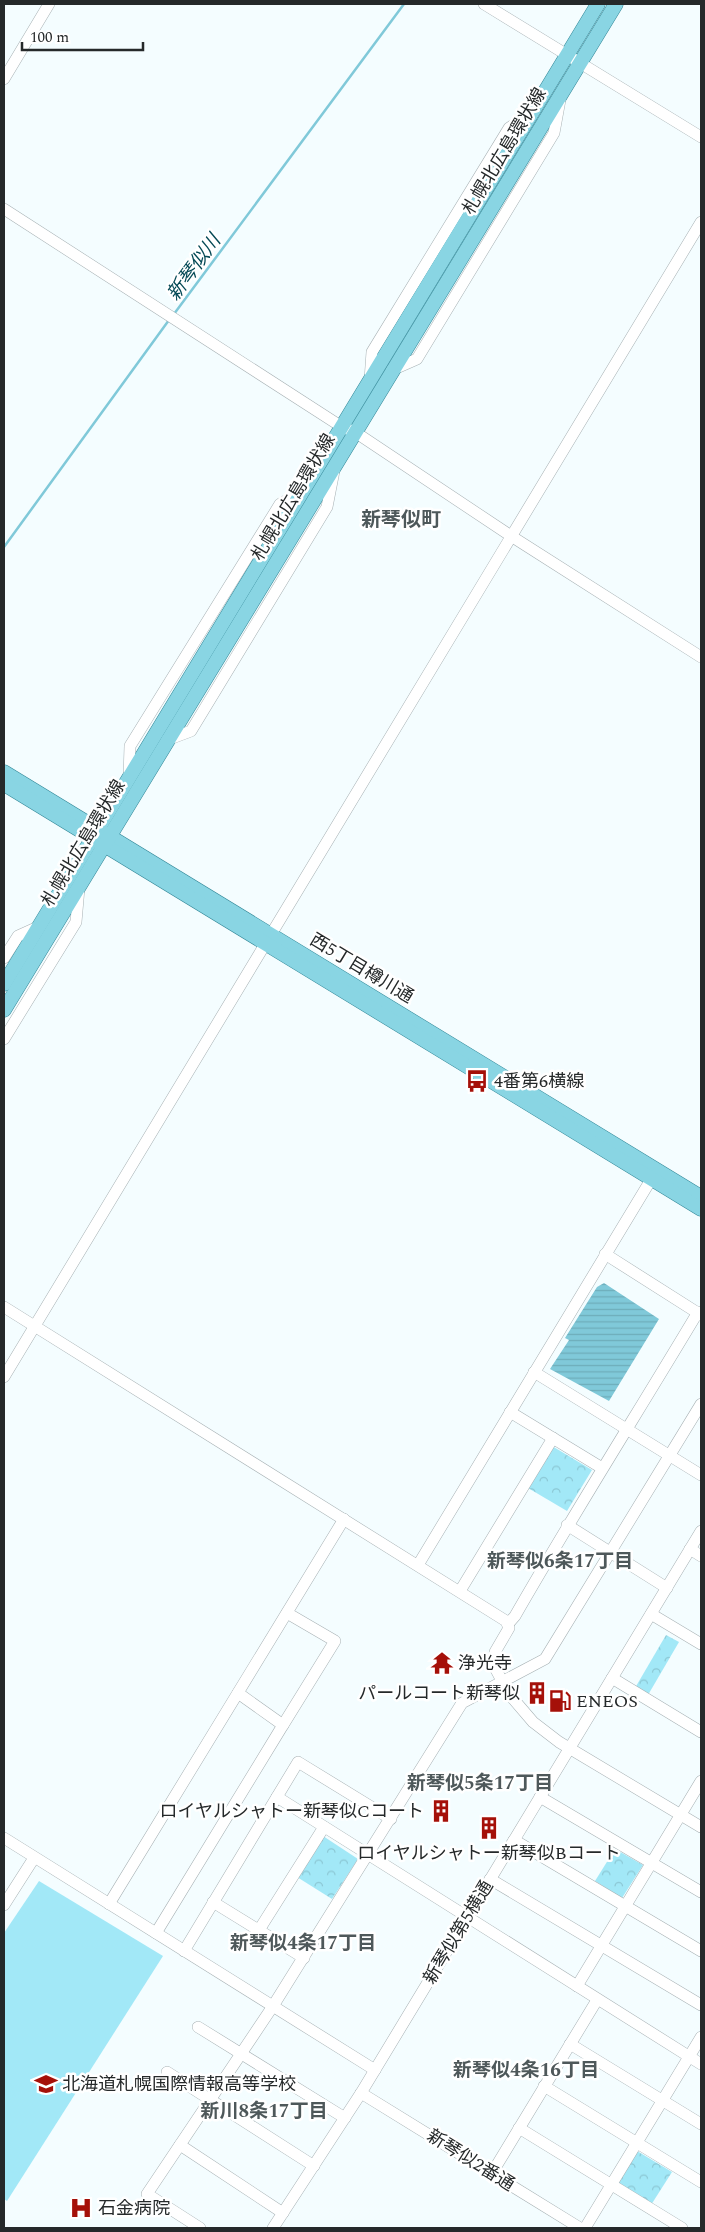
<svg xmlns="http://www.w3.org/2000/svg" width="705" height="2232" viewBox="0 0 705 2232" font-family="Spectral,'Noto Sans JP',serif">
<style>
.forest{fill:url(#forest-crowns)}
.pitch{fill:#a2e8f7}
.water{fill:url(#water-rules)}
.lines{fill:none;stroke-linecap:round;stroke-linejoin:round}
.stream{stroke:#80c9d9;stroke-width:2.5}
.minor-casing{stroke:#a7b1b4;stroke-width:12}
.major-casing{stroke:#338797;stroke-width:15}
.minor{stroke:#fff;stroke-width:11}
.major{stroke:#89d5e3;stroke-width:14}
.labels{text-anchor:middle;stroke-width:5;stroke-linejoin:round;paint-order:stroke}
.street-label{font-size:18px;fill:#25292a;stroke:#fff}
.poi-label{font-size:18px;fill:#25292a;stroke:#fff;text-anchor:start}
.water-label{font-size:19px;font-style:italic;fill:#044955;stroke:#fff}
.neighbourhood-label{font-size:19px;font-weight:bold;fill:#4e585a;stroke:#fff}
.quarter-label{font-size:20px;font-weight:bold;fill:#4e585a;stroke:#fff}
</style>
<defs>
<pattern id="forest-crowns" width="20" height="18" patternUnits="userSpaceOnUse" patternTransform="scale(1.25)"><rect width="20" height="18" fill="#a2e8f7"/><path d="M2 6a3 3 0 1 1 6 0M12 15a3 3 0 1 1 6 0" fill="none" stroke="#8bc7d4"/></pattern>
<pattern id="water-rules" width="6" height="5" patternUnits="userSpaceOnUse" patternTransform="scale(1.25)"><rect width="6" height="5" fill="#80c9d9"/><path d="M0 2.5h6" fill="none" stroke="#6eadba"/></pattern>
</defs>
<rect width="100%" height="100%" fill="#f4fdff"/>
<g class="forest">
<path d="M552,1446L592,1470L567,1511L528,1488Z"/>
<path d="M666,1635L679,1642L648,1695L635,1688Z"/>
<path d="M323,1836L358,1859L332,1899L297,1877Z"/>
<path d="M615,1849L643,1865L622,1898L595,1881Z"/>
<path d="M637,2151L672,2172L651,2205L617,2184Z"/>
</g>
<path class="pitch" d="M39,1881L163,1956L7,2201L4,2199V1933Z"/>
<path class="water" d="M604,1283L659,1319L609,1401L550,1369L569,1340L565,1338L597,1287Z"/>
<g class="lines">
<g class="stream">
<path d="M174,314L404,4"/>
<path d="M4,547L169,320"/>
</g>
<defs>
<g id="minor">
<path d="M484,4L701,137"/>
<path d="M4,79L49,4"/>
<path d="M4,209L342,427L355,432L511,536L701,657"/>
<path d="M392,370L417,359L554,133L560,100"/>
<path d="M370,380L372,352L509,128L531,113"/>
<path d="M167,740L191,731L327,507L334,471"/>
<path d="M129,778L130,746L280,504L302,492"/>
<path d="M4,958L18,936L38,927"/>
<path d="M4,1039L76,922L79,888"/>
<path d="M605,1254L701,1315"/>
<path d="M4,1307L506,1621L509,1628L495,1652L494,1666L509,1694L533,1722L559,1742L701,1827"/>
<path d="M534,1372L701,1475"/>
<path d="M4,1377L701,222"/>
<path d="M510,1412L602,1468"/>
<path d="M567,1525L667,1588"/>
<path d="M690,1549L701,1556"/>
<path d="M418,1565L655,1173"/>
<path d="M460,1591L553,1438"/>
<path d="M651,1614L701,1644"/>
<path d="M508,1624L515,1616C574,1513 637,1414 698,1312"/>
<path d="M612,1678L701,1732"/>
<path d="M283,1725L335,1641L287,1613"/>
<path d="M277,1797L701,2064"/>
<path d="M540,1797L701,1892"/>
<path d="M4,1838L375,2070"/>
<path d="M514,1840L701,1951"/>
<path d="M490,1879L701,2005"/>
<path d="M213,1902L304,1958"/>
<path d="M109,1904L344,1519"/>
<path d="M4,1905L34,1858"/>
<path d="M259,1930L324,1827"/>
<path d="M156,1933L283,1725L238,1693"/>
<path d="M184,1951L298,1762L391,1819"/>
<path d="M577,1986L701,1781"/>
<path d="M198,2027L345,2118"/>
<path d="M570,2044L701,2124"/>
<path d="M167,2072L314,2166"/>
<path d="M544,2086L701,2182"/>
<path d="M361,2093L580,2228"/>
<path d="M519,2128L682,2228"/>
<path d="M180,2145L283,2213"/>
<path d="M492,2173L597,2000"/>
<path d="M200,2228L147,2194L273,2006L462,1703L545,1659L701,1404"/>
<path d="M273,2228L361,2093L701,1531"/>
<path d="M585,2228L701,2037"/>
</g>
<g id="major">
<path d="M4,772L701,1197"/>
<path d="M4,784L701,1209"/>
<path d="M4,984L598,4"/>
<path d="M4,1010L616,4"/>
</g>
</defs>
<use href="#minor" class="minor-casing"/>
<use href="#major" class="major-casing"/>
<use href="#minor" class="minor"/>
<use href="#major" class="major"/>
</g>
<defs>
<symbol id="bus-bare" viewBox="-9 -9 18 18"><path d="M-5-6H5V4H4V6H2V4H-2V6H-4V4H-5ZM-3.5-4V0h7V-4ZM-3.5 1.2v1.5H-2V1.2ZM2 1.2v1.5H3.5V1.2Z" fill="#a51009" stroke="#fff" stroke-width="2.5" paint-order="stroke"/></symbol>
<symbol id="temple-bare" viewBox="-9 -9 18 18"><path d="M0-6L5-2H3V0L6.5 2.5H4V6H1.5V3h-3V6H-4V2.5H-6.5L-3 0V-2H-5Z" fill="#a51009" stroke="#fff" stroke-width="2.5" paint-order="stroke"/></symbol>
<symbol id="building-bare" viewBox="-9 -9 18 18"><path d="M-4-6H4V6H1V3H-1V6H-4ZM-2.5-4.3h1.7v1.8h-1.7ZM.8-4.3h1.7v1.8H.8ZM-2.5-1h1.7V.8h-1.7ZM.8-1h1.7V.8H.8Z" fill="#a51009" stroke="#fff" stroke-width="2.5" paint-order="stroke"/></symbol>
<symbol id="fuel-bare" viewBox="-9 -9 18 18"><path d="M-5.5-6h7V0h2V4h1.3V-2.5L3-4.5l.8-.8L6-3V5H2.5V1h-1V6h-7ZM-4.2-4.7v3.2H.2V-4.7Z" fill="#a51009" stroke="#fff" stroke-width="2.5" paint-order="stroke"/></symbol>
<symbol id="school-bare" viewBox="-9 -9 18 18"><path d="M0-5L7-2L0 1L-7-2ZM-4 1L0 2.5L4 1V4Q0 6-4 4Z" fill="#a51009" stroke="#fff" stroke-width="2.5" paint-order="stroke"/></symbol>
<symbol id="hospital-bare" viewBox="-9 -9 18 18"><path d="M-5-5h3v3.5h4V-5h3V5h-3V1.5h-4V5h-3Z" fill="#a51009" stroke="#fff" stroke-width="2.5" paint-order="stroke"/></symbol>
</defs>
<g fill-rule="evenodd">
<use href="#bus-bare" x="461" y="1065" width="32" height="32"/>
<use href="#temple-bare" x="426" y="1647" width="32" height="32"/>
<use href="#building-bare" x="521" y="1677" width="32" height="32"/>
<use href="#fuel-bare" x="544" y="1685" width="32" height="32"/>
<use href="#building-bare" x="425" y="1795" width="32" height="32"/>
<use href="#building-bare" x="473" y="1812" width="32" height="32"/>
<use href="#school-bare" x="30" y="2068" width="32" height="32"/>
<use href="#hospital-bare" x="65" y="2192" width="32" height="32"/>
</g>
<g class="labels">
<g class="street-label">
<text transform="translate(504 151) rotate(-59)" y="6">札幌北広島環状線</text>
<text transform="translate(293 497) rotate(-59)" y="6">札幌北広島環状線</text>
<text transform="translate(83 843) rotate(-59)" y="6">札幌北広島環状線</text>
<text transform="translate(362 968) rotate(31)" y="6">西5丁目樽川通</text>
<text transform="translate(458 1932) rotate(-59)" y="6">新琴似第5横通</text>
<text transform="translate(471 2160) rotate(32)" y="6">新琴似2番通</text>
</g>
<g class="poi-label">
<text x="494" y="1087">4番第6横線</text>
<text x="458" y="1669">浄光寺</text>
<text x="520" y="1699" text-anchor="end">パールコート新琴似</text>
<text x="576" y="1707">ENEOS</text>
<text x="424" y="1817" text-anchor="end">ロイヤルシャトー新琴似Cコート</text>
<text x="489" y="1859" text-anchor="middle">ロイヤルシャトー新琴似Bコート</text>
<text x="62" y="2090">北海道札幌国際情報高等学校</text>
<text x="98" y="2214">石金病院</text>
</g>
<g class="water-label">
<text transform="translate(193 267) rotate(-54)" y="7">新琴似川</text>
</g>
<g class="neighbourhood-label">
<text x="560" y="1567">新琴似6条17丁目</text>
<text x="480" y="1789">新琴似5条17丁目</text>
<text x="303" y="1949">新琴似4条17丁目</text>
<text x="526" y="2076">新琴似4条16丁目</text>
<text x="264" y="2117">新川8条17丁目</text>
</g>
<g class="quarter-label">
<text x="401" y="526">新琴似町</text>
</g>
</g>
<rect width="705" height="2232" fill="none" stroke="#25292a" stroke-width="10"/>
<path d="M22 42v8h121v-8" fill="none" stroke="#25292a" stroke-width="2.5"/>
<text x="30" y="42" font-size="15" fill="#25292a" stroke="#ffffff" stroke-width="4" paint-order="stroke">100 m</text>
</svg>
